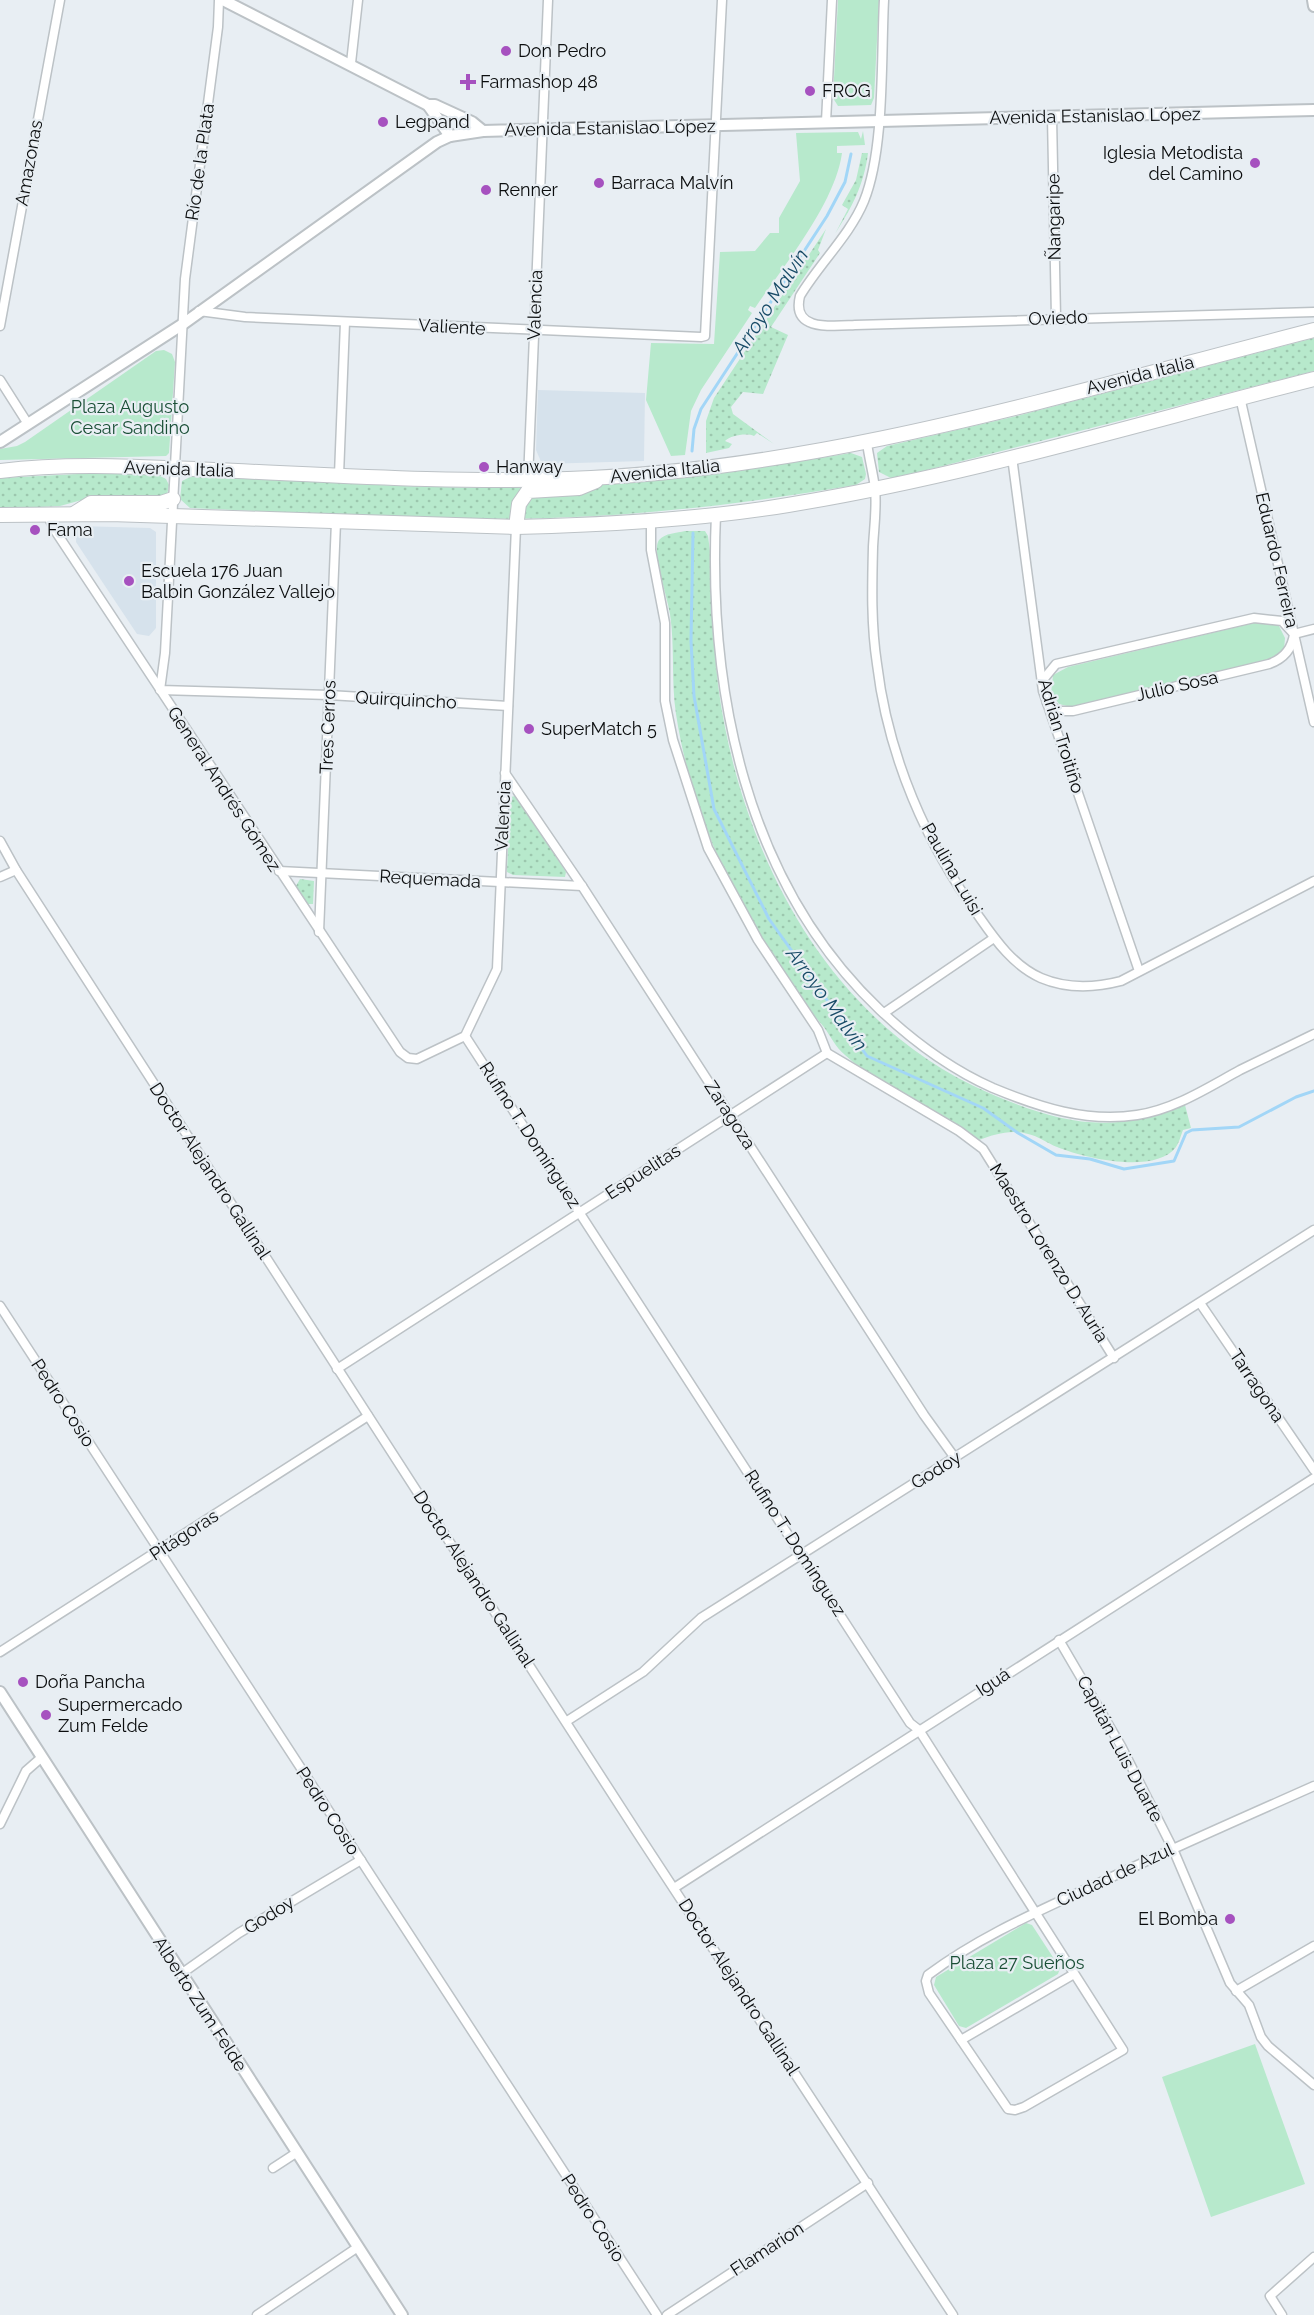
<svg xmlns="http://www.w3.org/2000/svg" width="1314" height="2315" viewBox="0 0 1314 2315" font-family="Raleway,sans-serif">
<style>
.built{fill:#d6e2ec}
.grass{fill:url(#grass-dots)}
.park{fill:#b7e9cc}
.lines{fill:none;stroke-linecap:round;stroke-linejoin:round}
.stream{stroke:#a2d6f7;stroke-width:3}
.minor-casing{stroke:#bcc2c6;stroke-width:11}
.tertiary-casing{stroke:#bcc2c6;stroke-width:14}
.primary-casing{stroke:#bcc2c6;stroke-width:16}
.minor{stroke:#fff;stroke-width:8}
.tertiary{stroke:#fff;stroke-width:10}
.primary{stroke:#fff;stroke-width:14}
.poi-dot{fill:#a651bf;stroke:#e8eef3;stroke-width:2}
.labels{text-anchor:middle;stroke-width:4.5;stroke-linejoin:round;paint-order:stroke}
.poi-label{font-size:18px;fill:#0b0d0e;stroke:#e8eef3;text-anchor:start}
.street-label{font-size:18px;fill:#0b0d0e;stroke:#e8eef3}
.park-label{font-size:18px;fill:#1a4f36;stroke:#e8eef3}
.water-label{font-size:20px;font-style:italic;fill:#184b67;stroke:#e8eef3}
</style>
<defs>
<pattern id="grass-dots" width="8" height="8" patternUnits="userSpaceOnUse" patternTransform="scale(1.5)"><rect width="8" height="8" fill="#b7e9cc"/><path d="M2 2h.1M6 6h.1" fill="none" stroke="#9cc7ae" stroke-width="1.8" stroke-linecap="round"/></pattern>
</defs>
<rect width="100%" height="100%" fill="#e8eef3"/>
<g class="built">
<path d="M538,390L645,393L644,461L542,464L536,450Z"/>
<path d="M77,526L150,528L156,532V628L149,636L137,634L107,589L76,542Z"/>
</g>
<g class="grass">
<path d="M862,153H868C864,185 852,207 835,234L848,209L842,205L856,180Z"/>
<path d="M826,229L818,250L820,253L771,327L788,335L763,394L743,392L731,407L733,414L774,444L757,433L754,436C747,433 731,435 725,441L732,444L729,448L706,453V421L714,398Z"/>
<path d="M1314,338V371L927,470L891,478L879,472L877,453L887,446L1017,416Z"/>
<path d="M851,453L862,457L866,474L865,479L856,485C755,502 652,515 549,518C429,522 309,513 190,508L180,499L182,481L192,476C296,480 399,488 502,488C620,488 736,472 851,453Z"/>
<path d="M78,474H156L166,479L169,485L167,495L163,498H89L60,506L0,509V478Z"/>
<path d="M685,531H705L708,536C716,585 712,635 718,685C740,852 827,1023 989,1093C1061,1124 1110,1135 1185,1105L1191,1128L1183,1130C1181,1135 1179,1143 1176,1147C1155,1175 1084,1158 1057,1147C1047,1143 1038,1136 1028,1134C1011,1129 995,1134 979,1140C937,1107 884,1091 845,1055C835,1047 831,1036 823,1026C750,940 693,826 676,714C671,681 675,647 670,614C668,599 651,550 659,540C665,533 677,533 685,531Z"/>
<path d="M516,796L566,872L565,877L513,875L507,872L510,797Z"/>
<path d="M300,879L314,881L313,904H307L296,886Z"/>
</g>
<g class="park">
<path d="M838,0H879L874,98L871,105L838,106L833,98Z"/>
<path d="M863,131L865,145L837,146V153H842C835,204 784,265 755,308L750,306L748,310L752,313L701,390L691,411L685,455L671,456L646,400L651,343L714,344L720,252L755,251L770,233H779V218L800,181L796,133L858,132L861,139Z"/>
<path d="M164,350L172,354L175,362L169,453L166,456L0,460V449L17,446L25,442L156,351Z"/>
<path d="M1258,622H1277L1285,638L1284,650L1270,661L1071,707L1059,704L1051,693L1053,675L1068,667Z"/>
<path d="M1026,1923L1032,1925L1060,1968L1058,1974L966,2028L959,2026L934,1985L936,1977Z"/>
<path d="M1255,2044L1305,2184L1211,2217L1162,2077Z"/>
</g>
<g class="lines">
<g class="stream">
<path d="M692,451L694,429L701,409L827,216L845,182L851,154"/>
<path d="M693,533L691,641L694,696L714,809L769,919L867,1056L983,1108L1018,1133L1056,1155L1090,1159L1124,1169L1174,1161L1186,1133L1192,1130L1239,1127L1296,1097L1314,1091"/>
</g>
<defs>
<g id="minor">
<path d="M219,0L218,27L185,279L165,653L160,690L329,695L508,706"/>
<path d="M884,0C881,57 885,149 864,201C850,235 819,264 800,296C791,332 833,326 855,325L1314,312"/>
<path d="M351,63L358,0"/>
<path d="M1052,117L1056,317"/>
<path d="M826,122L832,0"/>
<path d="M199,311L245,317L701,337L705,336L722,0"/>
<path d="M0,326L60,0"/>
<path d="M0,380L28,424"/>
<path d="M1240,397L1314,722"/>
<path d="M867,443C869,458 873,473 875,488C877,507 874,528 873,547C872,586 871,625 877,664C888,756 926,844 980,918C996,941 1014,966 1041,978C1067,989 1094,988 1121,981L1314,881"/>
<path d="M1012,457L1043,691L1139,971"/>
<path d="M339,475L345,322"/>
<path d="M528,480L548,0"/>
<path d="M47,514L54,529L400,1052L408,1058L417,1059L465,1036L497,969L516,527"/>
<path d="M716,514C708,692 746,883 880,1010C914,1042 950,1069 993,1088C1039,1107 1087,1123 1137,1115C1175,1109 1207,1088 1240,1070C1265,1058 1289,1046 1314,1034"/>
<path d="M651,520V550L665,623V701L673,740L708,848L758,940L818,1030L827,1053L959,1131L983,1149L1114,1358"/>
<path d="M1294,634L1314,629"/>
<path d="M1042,681L1056,664L1254,618L1282,621L1294,634C1292,650 1283,659 1269,664L1073,711H1059L1047,703"/>
<path d="M505,773L582,886L924,1415L955,1458"/>
<path d="M0,841L16,870L638,1834L953,2315"/>
<path d="M279,871L582,886"/>
<path d="M0,877L16,870"/>
<path d="M319,932L336,522"/>
<path d="M884,1013L994,938"/>
<path d="M465,1036L910,1723L919,1730L1123,2050L1024,2107L1015,2110L1008,2109L929,1993L926,1981L928,1975C980,1936 1039,1911 1097,1884C1169,1850 1242,1818 1314,1786"/>
<path d="M1200,1303L1314,1470"/>
<path d="M0,1306L657,2315"/>
<path d="M337,1369L827,1053"/>
<path d="M1059,1640L1121,1746L1173,1849L1230,1983L1249,2005L1261,2037L1268,2046L1314,2085"/>
<path d="M0,1652L368,1416"/>
<path d="M567,1721L643,1672L701,1618L1314,1230"/>
<path d="M0,1824L26,1771L42,1757"/>
<path d="M674,1888L1314,1478"/>
<path d="M181,1974L239,1933L361,1860"/>
<path d="M1236,1991L1314,1946"/>
<path d="M961,2040L1074,1974"/>
<path d="M273,2168L296,2153"/>
<path d="M257,2315L358,2247"/>
<path d="M667,2315L868,2183"/>
<path d="M1282,2315L1270,2296L1314,2257"/>
</g>
<g id="tertiary">
<path d="M223,0L428,105L450,136"/>
<path d="M1313,0L1314,6"/>
<path d="M428,105H435L472,122L483,131"/>
<path d="M0,442L183,324L437,142L450,136L483,131L1314,110"/>
<path d="M0,1692L402,2315"/>
</g>
<g id="primary">
<path d="M0,471C70,462 143,467 214,470C332,475 450,483 568,479C823,470 1068,393 1314,330"/>
<path d="M75,513L91,503H161L173,499"/>
<path d="M0,515L110,514L516,527C606,525 698,520 788,505C966,476 1140,423 1314,379"/>
<path d="M516,527L519,504L528,491L579,488L596,481"/>
</g>
</defs>
<use href="#minor" class="minor-casing"/>
<use href="#tertiary" class="tertiary-casing"/>
<use href="#primary" class="primary-casing"/>
<use href="#minor" class="minor"/>
<use href="#tertiary" class="tertiary"/>
<use href="#primary" class="primary"/>
</g>
<g class="poi-dot">
<circle cx="506" cy="51" r="6"/>
<path d="M465 73h6v6h6v6h-6v6h-6v-6h-6v-6h6z"/>
<circle cx="810" cy="91" r="6"/>
<circle cx="383" cy="122" r="6"/>
<circle cx="1255" cy="163" r="6"/>
<circle cx="599" cy="183" r="6"/>
<circle cx="486" cy="190" r="6"/>
<circle cx="484" cy="467" r="6"/>
<circle cx="35" cy="530" r="6"/>
<circle cx="129" cy="581" r="6"/>
<circle cx="529" cy="729" r="6"/>
<circle cx="23" cy="1682" r="6"/>
<circle cx="46" cy="1715" r="6"/>
<circle cx="1230" cy="1919" r="6"/>
</g>
<g class="labels">
<g class="poi-label">
<text x="518" y="57">Don Pedro</text>
<text x="480" y="88">Farmashop 48</text>
<text x="822" y="97">FROG</text>
<text x="395" y="128">Legpand</text>
<text x="1243" y="159" text-anchor="end">Iglesia Metodista<tspan x="1243" dy="21">del Camino</tspan></text>
<text x="611" y="189">Barraca Malvín</text>
<text x="498" y="196">Renner</text>
<text x="496" y="473">Hanway</text>
<text x="47" y="536">Fama</text>
<text x="141" y="577">Escuela 176 Juan<tspan x="141" dy="21">Balbin González Vallejo</tspan></text>
<text x="541" y="735">SuperMatch 5</text>
<text x="35" y="1688">Doña Pancha</text>
<text x="58" y="1711">Supermercado<tspan x="58" dy="21">Zum Felde</tspan></text>
<text x="1218" y="1925" text-anchor="end">El Bomba</text>
</g>
<g class="street-label">
<text transform="translate(1095 116) rotate(-1)" y="6">Avenida Estanislao López</text>
<text transform="translate(610 128) rotate(-1)" y="6">Avenida Estanislao López</text>
<text transform="translate(200 162) rotate(-82)" y="6">Río de la Plata</text>
<text transform="translate(29 163) rotate(-80)" y="6">Amazonas</text>
<text transform="translate(1054 217) rotate(-91)" y="6">Ñangaripe</text>
<text transform="translate(535 305) rotate(-88)" y="6">Valencia</text>
<text transform="translate(1058 318) rotate(-2)" y="6">Oviedo</text>
<text transform="translate(452 327) rotate(3)" y="6">Valiente</text>
<text transform="translate(1140 375) rotate(-14)" y="6">Avenida Italia</text>
<text transform="translate(179 469) rotate(2)" y="6">Avenida Italia</text>
<text transform="translate(665 471) rotate(-6)" y="6">Avenida Italia</text>
<text transform="translate(1277 560) rotate(77)" y="6">Eduardo Ferreira</text>
<text transform="translate(1177 686) rotate(-13)" y="6">Julio Sosa</text>
<text transform="translate(406 700) rotate(3)" y="6">Quirquincho</text>
<text transform="translate(328 727) rotate(-88)" y="6">Tres Cerros</text>
<text transform="translate(1061 736) rotate(73)" y="6">Adrián Troitiño</text>
<text transform="translate(224 789) rotate(57)" y="6">General Andrés Gómez</text>
<text transform="translate(503 816) rotate(-87)" y="6">Valencia</text>
<text transform="translate(952 869) rotate(60)" y="6">Paulina Luisi</text>
<text transform="translate(430 879) rotate(3)" y="6">Requemada</text>
<text transform="translate(730 1115) rotate(57)" y="6">Zaragoza</text>
<text transform="translate(530 1135) rotate(57)" y="6">Rufino T. Domínguez</text>
<text transform="translate(210 1171) rotate(57)" y="6">Doctor Alejandro Gallinal</text>
<text transform="translate(643 1172) rotate(-33)" y="6">Espuelitas</text>
<text transform="translate(1049 1253) rotate(58)" y="6">Maestro Lorenzo D. Auria</text>
<text transform="translate(1257 1386) rotate(56)" y="6">Tarragona</text>
<text transform="translate(63 1403) rotate(57)" y="6">Pedro Cosio</text>
<text transform="translate(936 1470) rotate(-32)" y="6">Godoy</text>
<text transform="translate(184 1535) rotate(-33)" y="6">Pitágoras</text>
<text transform="translate(795 1543) rotate(57)" y="6">Rufino T. Domínguez</text>
<text transform="translate(474 1579) rotate(57)" y="6">Doctor Alejandro Gallinal</text>
<text transform="translate(993 1682) rotate(-33)" y="6">Iguá</text>
<text transform="translate(1120 1749) rotate(62)" y="6">Capitán Luis Duarte</text>
<text transform="translate(328 1811) rotate(57)" y="6">Pedro Cosio</text>
<text transform="translate(1115 1875) rotate(-25)" y="6">Ciudad de Azul</text>
<text transform="translate(269 1915) rotate(-32)" y="6">Godoy</text>
<text transform="translate(739 1987) rotate(57)" y="6">Doctor Alejandro Gallinal</text>
<text transform="translate(200 2004) rotate(57)" y="6">Alberto Zum Felde</text>
<text transform="translate(593 2218) rotate(57)" y="6">Pedro Cosio</text>
<text transform="translate(767 2249) rotate(-33)" y="6">Flamarion</text>
</g>
<g class="park-label">
<text x="130" y="413">Plaza Augusto<tspan x="130" dy="21">Cesar Sandino</tspan></text>
<text x="1017" y="1969">Plaza 27 Sueños</text>
</g>
<g class="water-label">
<text transform="translate(770 302) rotate(-57)" y="7">Arroyo Malvín</text>
<text transform="translate(827 999) rotate(54)" y="7">Arroyo Malvín</text>
</g>
</g>
</svg>
